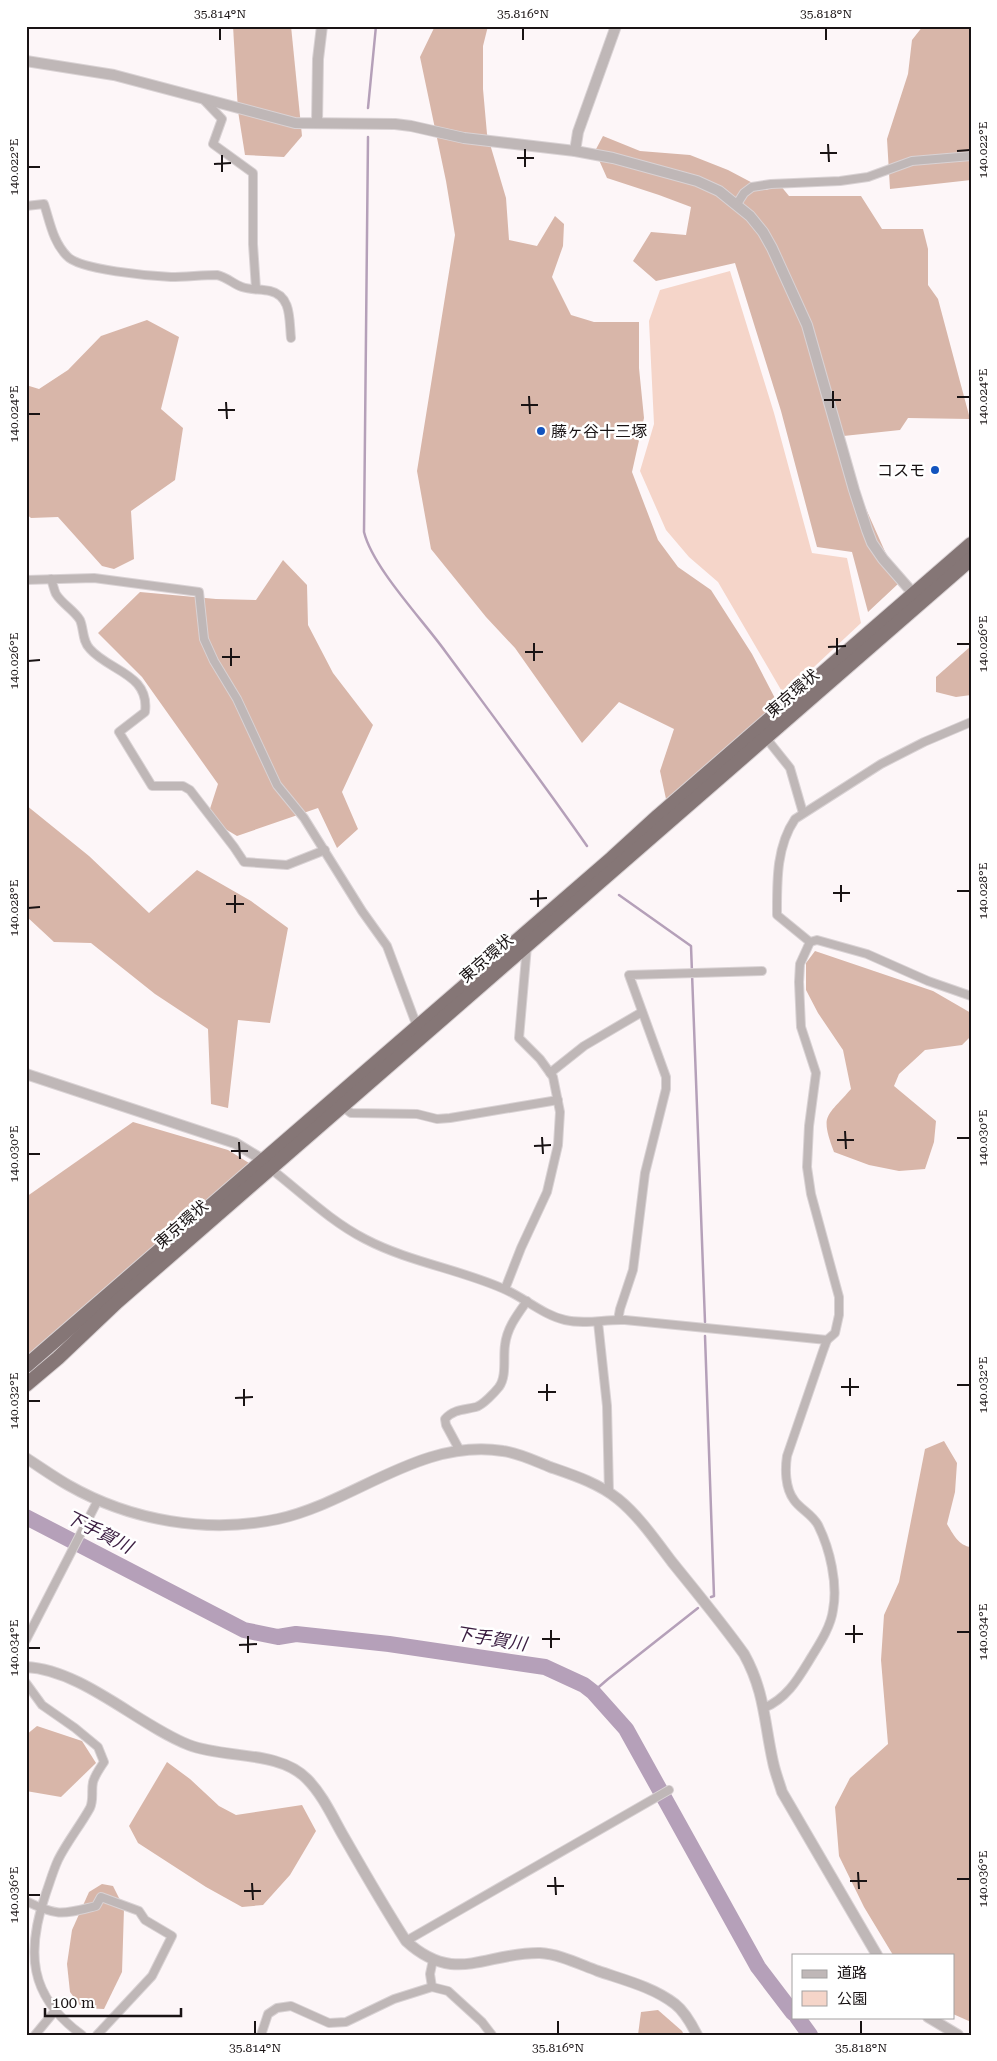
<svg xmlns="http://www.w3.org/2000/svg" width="997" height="2061" viewBox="0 0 997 2061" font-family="'Roboto Serif','Noto Sans JP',serif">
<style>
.green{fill:#f5d5c9}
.forest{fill:#d8b6a9}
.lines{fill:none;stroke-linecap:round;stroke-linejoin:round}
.stream{stroke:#b5a0b9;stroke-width:2.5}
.river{stroke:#b5a0b9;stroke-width:16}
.minor-casing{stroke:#d9d2d4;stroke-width:10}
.tertiary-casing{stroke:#d9d2d4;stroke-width:12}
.trunk-casing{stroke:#d9d2d4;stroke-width:16}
.minor{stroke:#bfb7b7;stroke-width:8}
.tertiary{stroke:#bfb7b7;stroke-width:10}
.trunk{stroke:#857676;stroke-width:14}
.ticks{fill:none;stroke:#191314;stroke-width:2}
.poi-dot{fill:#1253be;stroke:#fff;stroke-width:2}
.labels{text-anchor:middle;stroke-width:5;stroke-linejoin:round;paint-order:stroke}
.poi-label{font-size:16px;fill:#191314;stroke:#fff;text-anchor:start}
.street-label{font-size:16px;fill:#191314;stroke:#fff}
.water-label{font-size:18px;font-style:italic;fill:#3b1d41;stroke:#fff}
.neatline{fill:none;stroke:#191314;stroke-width:2}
.ticks-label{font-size:12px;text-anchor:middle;fill:#191314}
</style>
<rect width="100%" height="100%" fill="#fdf6f8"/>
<path class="green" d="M730,271L774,413L812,553L847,558L861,623L784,695L718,582L689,557L666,530L640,471L654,424L649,321L660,290Z"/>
<g class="forest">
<path d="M233,26H291L302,136L284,157L245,155L238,111Z"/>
<path d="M435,26H488L483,46V89L487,134L506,198L509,240L537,246L555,216L564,224L563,246L552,277L571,315L594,322H639V368L644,418L632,472L658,540L678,567L711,590L752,654L779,706L666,799L660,771L674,729L619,702L582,743L515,648L486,617L431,549L417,471L455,235L446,181L420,57Z"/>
<path d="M923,26H971V180L890,189L887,139L908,74L912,40Z"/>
<path d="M603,136L640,151L690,155L728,170L766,190L780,185L789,196H861L882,229H923L928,249V285L938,299L970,419L908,418L900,430L834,437L899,583L868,612L852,552L817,547L781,411L735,263L656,281L633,261L651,232L686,235L691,207L659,195L607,178L595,151Z"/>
<path d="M147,320L179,337L161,409L183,428L175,480L131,511L134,559L114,569L102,566L58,517L31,518L26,514V385L39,389L68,370L101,336Z"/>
<path d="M283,560L307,585L308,625L333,673L373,725L342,792L358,829L337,848L318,808L237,836L207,818L218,784L142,677L98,633L140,592L216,599L256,600Z"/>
<path d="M971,646V695L956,697L936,692V677Z"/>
<path d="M26,805L89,856L149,913L197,870L251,901L288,928L270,1023L238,1020L228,1108L211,1104L208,1029L155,994L91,943L54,942L26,916Z"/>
<path d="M815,951L933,991L971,1013V1036L962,1045L925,1050L899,1074L894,1086L936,1121L934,1142L925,1169L899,1171L869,1165L834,1152C820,1114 826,1118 851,1089L843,1050L818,1013L806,990V963Z"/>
<path d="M133,1122L228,1150L249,1163L26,1356V1197Z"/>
<path d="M944,1441L957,1463L955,1492L947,1524C953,1534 959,1546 971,1547V2022L953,2014V1955H893L864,1907L839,1856L835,1807L850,1778L888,1744L881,1660L884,1615L899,1582L925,1449Z"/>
<path d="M37,1726L82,1741L96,1763L61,1797L26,1791V1735Z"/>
<path d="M167,1762L190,1779L219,1806L236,1815L302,1805L316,1831L290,1875L263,1905L242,1907L206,1887L138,1843L129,1826Z"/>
<path d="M102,1884L113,1886L124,1908L122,1972L104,2009L82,2008L70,1992L67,1964L72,1930L89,1892Z"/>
<path d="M658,2010L682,2031L684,2035H638L641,2012Z"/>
</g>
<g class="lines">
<g class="stream">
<path d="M368,108L376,26"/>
<path d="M368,137L364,532C373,568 422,619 445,651C493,716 541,780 587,846"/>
<path d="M619,895L691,946L705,1322"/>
<path d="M705,1336L714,1596L711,1597"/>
<path d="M593,1692L608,1679L698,1608"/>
</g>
<g class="river">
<path d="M26,1517L244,1630L278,1637L296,1634L389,1644L545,1667L584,1685L593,1692L626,1729L758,1967L793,2013"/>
<path d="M797,2017L810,2035"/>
</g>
<defs>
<g id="minor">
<path d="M203,99L222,119L213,144L253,173V244L256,289"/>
<path d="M737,204L744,193L752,187L771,184L840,181L868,177L912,161L971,156"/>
<path d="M26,206L44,204C50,222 53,242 67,256C79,270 151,276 171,277C186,277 202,275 217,275C227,277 233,284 242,287C251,290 261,289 270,291C292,296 289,320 291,338"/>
<path d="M51,579C53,584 54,590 56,594C62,604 74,610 80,620C84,629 82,641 90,649C109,671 150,674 145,712L119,732L152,786H183L190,790L234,847L244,862L287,865L325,850"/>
<path d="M26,580L94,578L199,592L204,639L214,661L237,699L277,785L304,818L362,911L387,946L418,1029"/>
<path d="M971,722L924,742L881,764L795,819C776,847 777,882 777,915L810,942L817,940L867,954L928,981L971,996"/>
<path d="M766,738L790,768L803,813"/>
<path d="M550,1073L584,1046L642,1012"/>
<path d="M343,1107L351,1113L417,1114L437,1119L450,1118L558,1100"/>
<path d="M271,1169C302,1193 330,1221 365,1239C409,1262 459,1269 504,1289C525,1298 543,1315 565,1320C585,1325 605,1319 625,1320L827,1340"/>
<path d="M505,1289L521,1248L547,1192L558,1145L560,1112L553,1077L540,1059L519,1038L527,946"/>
<path d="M618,1320L620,1309L633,1270L645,1173L666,1089V1077L629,975L762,971"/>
<path d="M598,1322L607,1406L609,1493"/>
<path d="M459,1449L446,1425L445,1419C454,1409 464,1410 476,1407C483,1405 495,1392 499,1387C507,1376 503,1358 505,1345C507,1328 517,1315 527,1301"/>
<path d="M26,1640L98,1500"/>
<path d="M26,1683L42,1705L75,1728L98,1747L104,1762C100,1768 95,1775 93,1782C91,1791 94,1799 90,1808C80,1826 67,1842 58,1860C53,1871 50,1882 46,1893C26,1951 28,1996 82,2035"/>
<path d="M764,1708C788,1698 799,1677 812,1656C820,1643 831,1626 833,1610C838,1584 830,1549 818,1525C812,1514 800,1509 794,1500C785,1488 785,1469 787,1456L823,1351L827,1340L835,1333L839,1315V1297L811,1194L807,1167L809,1126L816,1073L801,1027L799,982L800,964L810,942"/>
<path d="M26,1901C58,1917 63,1914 96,1906L101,1897L139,1911L145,1920L172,1936L152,1976L97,2035"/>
<path d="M406,1941L669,1790"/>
<path d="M432,1987L430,1974L433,1960"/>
<path d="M35,2035L54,2012"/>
<path d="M261,2035L268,2014L277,2008L291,2006L329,2023L346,2022L394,1999L432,1987L448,1991L482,2022L492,2035"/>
</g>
<g id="tertiary">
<path d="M26,61L114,75L295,123L395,124L411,126L464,138L575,151L613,158L697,181L719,191L750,216L763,232L772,248L807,325L854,490L867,530L872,543L883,559L918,599"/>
<path d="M317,123L318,59L322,26"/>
<path d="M575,151L578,132L616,26"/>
<path d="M26,1074L235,1143L258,1157L267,1165"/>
<path d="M26,1458C40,1467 54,1477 68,1485C131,1521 208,1534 278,1519C355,1502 420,1438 503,1451C519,1453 535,1461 550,1467C573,1475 598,1483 618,1499C639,1516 656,1541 672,1562C697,1593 722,1623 744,1654C765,1692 764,1722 773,1762C775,1772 779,1782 782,1792L877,1955"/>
<path d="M26,1667C83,1670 138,1725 189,1745C225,1759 279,1750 307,1779C323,1795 333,1818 344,1837C364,1872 384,1907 406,1941C455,1986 486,1952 540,1953C559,1954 579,1964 598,1971C624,1980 653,1987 675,2004C684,2011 692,2025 697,2035"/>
<path d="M928,2017L958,2035"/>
</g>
<g id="trunk">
<path d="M26,1366L612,858L658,816L971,544"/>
<path d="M26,1385L58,1358L117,1302L971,559"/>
</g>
</defs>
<use href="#minor" class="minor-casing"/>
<use href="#tertiary" class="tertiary-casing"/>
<use href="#trunk" class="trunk-casing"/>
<use href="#minor" class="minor"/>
<use href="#tertiary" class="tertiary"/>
<use href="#trunk" class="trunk"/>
</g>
<path class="ticks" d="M220,28V40M523,28V40M826,28V40M828,144L829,162M525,149V167M957,151L970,150M820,153H837M222,155V172M517,158H534M214,164L231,163M28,167H40M833,391V408M529,396L530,414M957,397H970M824,400H841M226,402L227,419M521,405H538M218,410H235M28,414H40M837,638V655M534,643V661M957,644H970M828,647L846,646M231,648V666M525,652H543M222,657H240M28,661L40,660M841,885V902M538,890V907M957,891H970M833,893H850M235,895V913M530,899L547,898M226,904H244M28,908L40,907M845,1131L846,1149M542,1137L543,1154M957,1138H970M837,1140H854M239,1142L240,1159M534,1146L551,1145M231,1151H248M28,1154H40M850,1378V1396M547,1384V1401M957,1385H970M841,1387H859M244,1389V1406M538,1392H556M235,1398L253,1397M28,1401H40M854,1625V1643M551,1630V1648M957,1632H970M845,1634H863M248,1636V1653M542,1639H560M239,1645L257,1644M28,1648H40M858,1872L859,1889M555,1877L556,1895M957,1879H970M850,1881H867M252,1883L253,1900M547,1886H564M244,1891H261M28,1895H40M255,2021V2034M558,2021V2034M861,2021V2034"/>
<g class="poi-dot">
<circle cx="541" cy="431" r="5"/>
<circle cx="935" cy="470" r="5"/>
</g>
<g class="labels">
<g class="poi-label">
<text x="551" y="437">藤ヶ谷十三塚</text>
<text x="925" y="476" text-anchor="end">コスモ</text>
</g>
<g class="street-label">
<text transform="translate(792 693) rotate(-41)" y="6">東京環状</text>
<text transform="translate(486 958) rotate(-41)" y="6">東京環状</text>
<text transform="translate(181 1224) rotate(-41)" y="6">東京環状</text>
</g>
<g class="water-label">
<text transform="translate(99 1532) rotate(27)" y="6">下手賀川</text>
<text transform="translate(491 1639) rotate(9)" y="6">下手賀川</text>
</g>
</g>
<rect width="997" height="2061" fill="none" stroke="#ffffff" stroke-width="55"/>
<rect x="792" y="1954" width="162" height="65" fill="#ffffff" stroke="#a3a1a1"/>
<rect x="802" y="1970" width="25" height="8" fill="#bfb7b7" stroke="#a3a1a1"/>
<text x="837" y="1978" font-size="15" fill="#191314">道路</text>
<rect x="802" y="1991" width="25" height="15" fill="#f5d5c9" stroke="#a3a1a1"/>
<text x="837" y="2004" font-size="15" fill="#191314">公園</text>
<path d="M45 2008v8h136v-8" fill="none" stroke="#191314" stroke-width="2.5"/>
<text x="52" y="2008" font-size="15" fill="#191314" stroke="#ffffff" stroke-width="4" paint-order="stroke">100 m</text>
<rect x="28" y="28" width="942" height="2006" class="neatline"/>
<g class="ticks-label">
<text x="220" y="18">35.814°N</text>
<text x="523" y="18">35.816°N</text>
<text x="826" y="18">35.818°N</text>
<text transform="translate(983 150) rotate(-90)" y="4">140.022°E</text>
<text transform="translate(14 167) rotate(-90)" y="4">140.022°E</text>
<text transform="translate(983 397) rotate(-90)" y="4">140.024°E</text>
<text transform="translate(14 414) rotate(-90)" y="4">140.024°E</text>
<text transform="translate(983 644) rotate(-90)" y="4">140.026°E</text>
<text transform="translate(14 661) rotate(-90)" y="4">140.026°E</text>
<text transform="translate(983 891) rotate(-90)" y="4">140.028°E</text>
<text transform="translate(14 908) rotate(-90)" y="4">140.028°E</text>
<text transform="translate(983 1138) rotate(-90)" y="4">140.030°E</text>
<text transform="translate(14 1154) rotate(-90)" y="4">140.030°E</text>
<text transform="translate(983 1385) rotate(-90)" y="4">140.032°E</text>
<text transform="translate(14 1401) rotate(-90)" y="4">140.032°E</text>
<text transform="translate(983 1632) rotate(-90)" y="4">140.034°E</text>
<text transform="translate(14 1648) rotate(-90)" y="4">140.034°E</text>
<text transform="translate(983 1879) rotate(-90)" y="4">140.036°E</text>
<text transform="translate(14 1895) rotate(-90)" y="4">140.036°E</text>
<text x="255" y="2052">35.814°N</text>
<text x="558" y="2052">35.816°N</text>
<text x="861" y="2052">35.818°N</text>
</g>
</svg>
